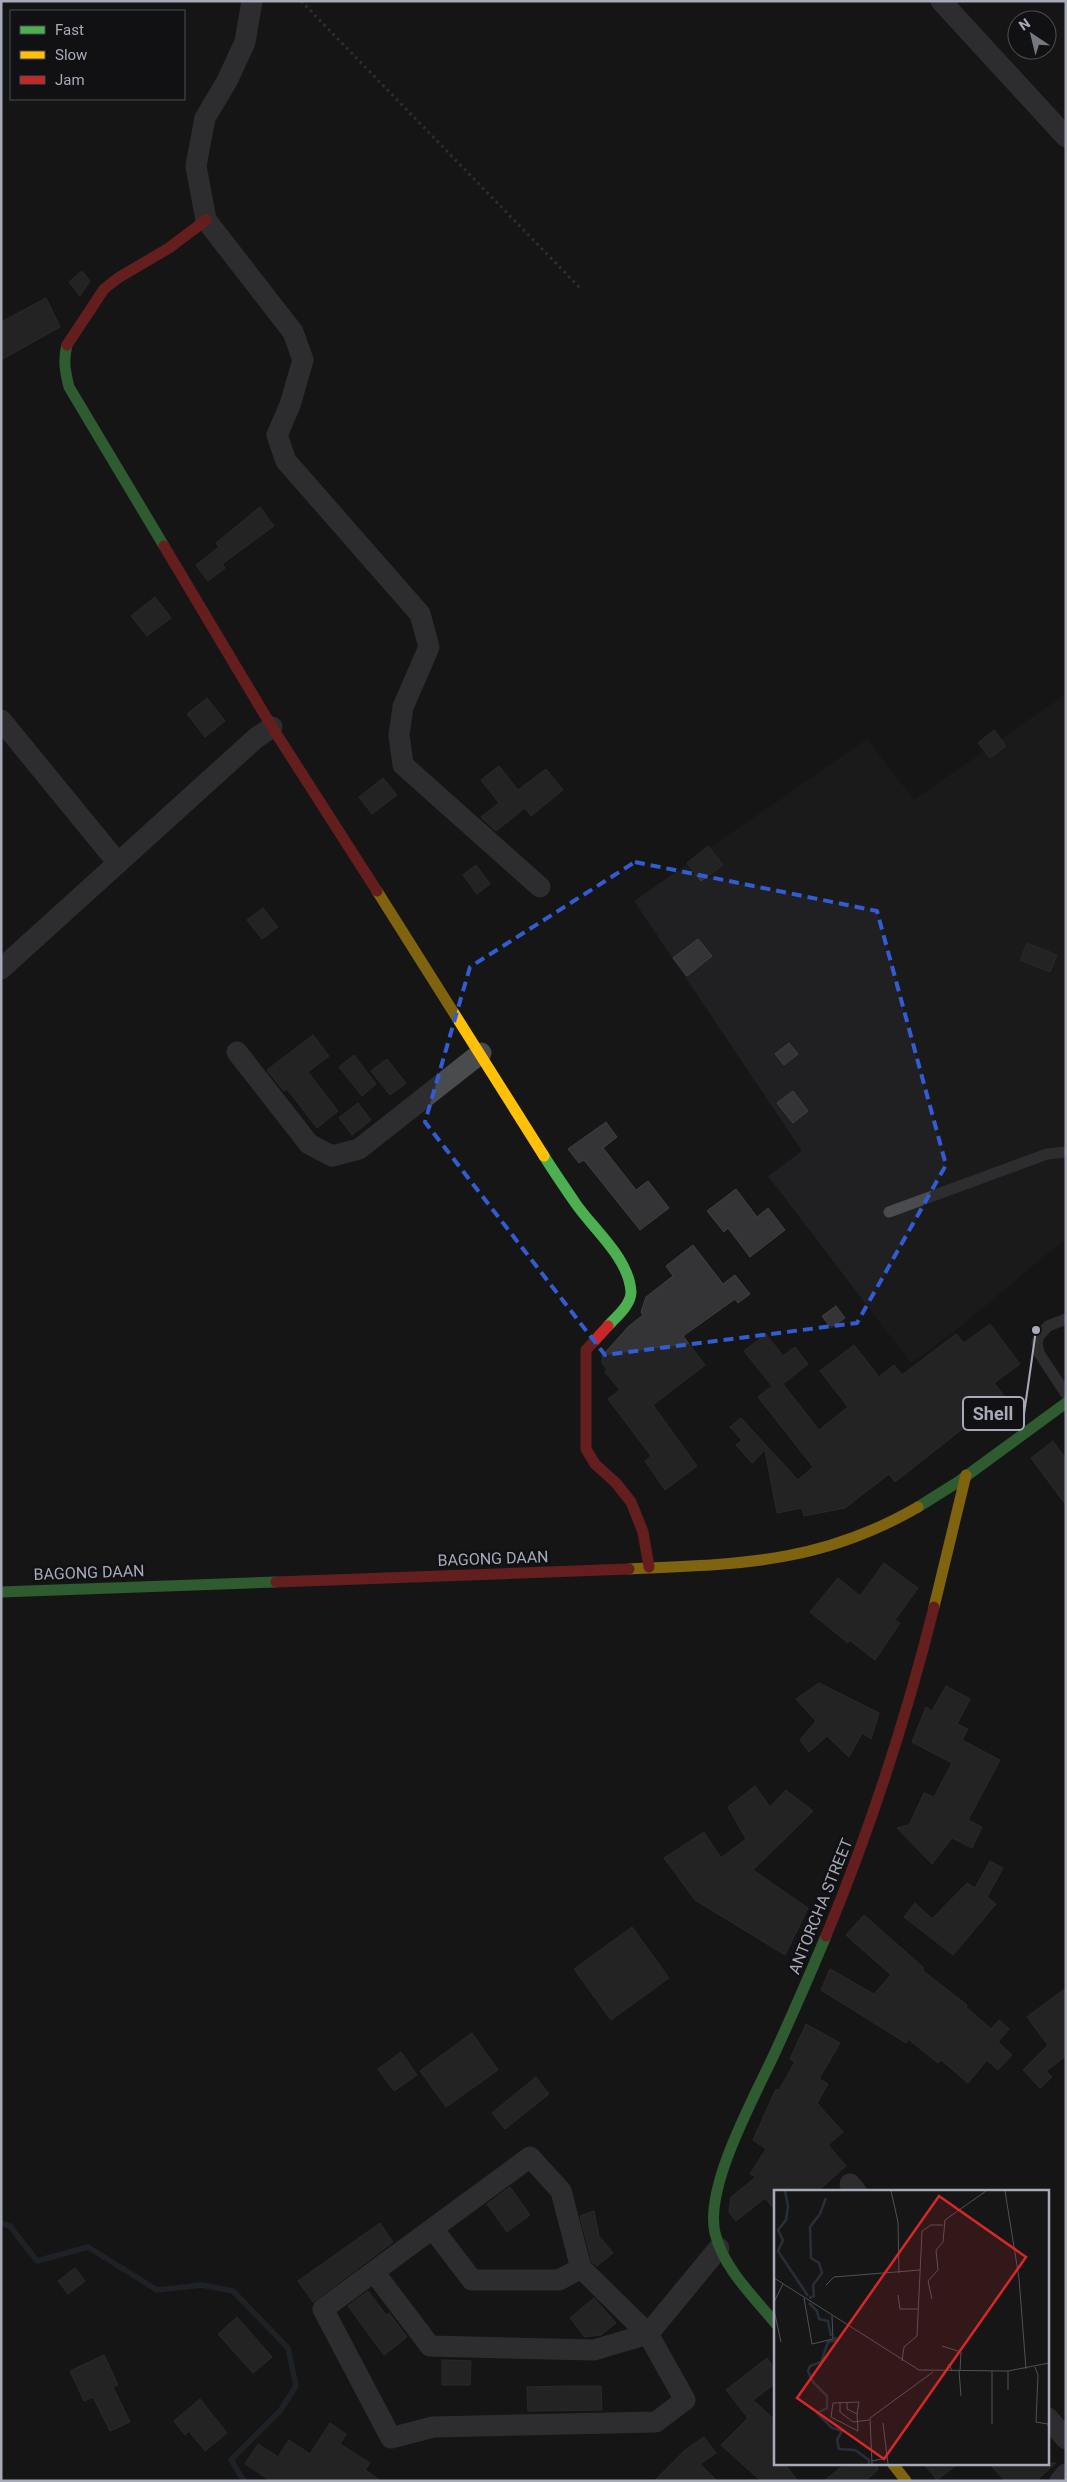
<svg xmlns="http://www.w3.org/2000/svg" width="1067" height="2482" viewBox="0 0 1067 2482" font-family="Roboto,sans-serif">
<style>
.built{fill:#202023}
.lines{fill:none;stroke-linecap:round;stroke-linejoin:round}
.stream{stroke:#282f39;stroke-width:5.5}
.building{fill:#343436;stroke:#3f4043}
.path{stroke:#4c4c51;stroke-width:3;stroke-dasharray:2.5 4;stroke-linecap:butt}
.lane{stroke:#4a4b4f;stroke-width:11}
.street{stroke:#4a4b4f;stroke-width:21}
.fast{stroke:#4caf50;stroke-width:11}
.slow{stroke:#ffc107;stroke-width:11}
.jam{stroke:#c62828;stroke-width:11}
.marked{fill:none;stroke:#325cd3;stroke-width:4;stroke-dasharray:10 6;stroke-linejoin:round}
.labels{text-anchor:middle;stroke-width:5;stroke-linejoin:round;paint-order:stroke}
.street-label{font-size:16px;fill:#a6aab9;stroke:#111012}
.inset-river{fill:none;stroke:#282f39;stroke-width:2.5}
.inset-road{fill:none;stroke:#505157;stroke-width:1}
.view{fill:#d62828;fill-opacity:0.15;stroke:#d62828;stroke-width:2.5}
.inset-edge{fill:none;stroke:#a6aab9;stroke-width:2.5}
.leader{fill:none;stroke:#a6aab9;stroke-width:2}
.callout-dot{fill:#a6aab9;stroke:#111012;stroke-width:2}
.callout{fill:#111012;stroke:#a6aab9;stroke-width:2}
.callout-label{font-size:18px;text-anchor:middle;font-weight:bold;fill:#a6aab9}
</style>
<rect width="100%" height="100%" fill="#161616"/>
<path class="built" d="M1066,694V1238L956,1330L911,1363L768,1176L802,1151L634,901L867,739L914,800Z"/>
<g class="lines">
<path class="stream" d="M1,2223L10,2226L37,2261L88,2247L157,2290L202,2285L233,2291L288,2348L296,2386L280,2411L231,2460L244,2481"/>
</g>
<g class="building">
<path d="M82,271L90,281L80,296L69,282Z"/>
<path d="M46,298L60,327L1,360V322Z"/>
<path d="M260,507L274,526L222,564L225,568L208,581L196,565L219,547L216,543Z"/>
<path d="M155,597L171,618L147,636L131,616Z"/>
<path d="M207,698L225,721L205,737L187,714Z"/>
<path d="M994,730L1006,746L990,758L978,743Z"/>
<path d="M499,766L518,790L546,769L563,790L531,816L525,808L496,831L481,817L499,803L481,780Z"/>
<path d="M383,778L397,795L372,814L359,797Z"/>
<path d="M708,846L723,865L701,881L687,863Z"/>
<path d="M476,865L490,884L477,894L463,875Z"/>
<path d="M263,908L278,927L262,939L247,920Z"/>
<path d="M698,939L712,956L687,976L673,958Z"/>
<path d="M1027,943L1057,955L1050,972L1020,960Z"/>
<path d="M313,1035L329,1056L308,1072L338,1111L317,1128L287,1089L284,1091L267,1070Z"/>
<path d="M789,1043L798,1054L784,1065L775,1054Z"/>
<path d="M354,1055L376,1084L362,1096L339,1067Z"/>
<path d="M387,1059L406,1083L390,1095L371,1071Z"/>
<path d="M793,1091L808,1111L793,1123L777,1103Z"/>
<path d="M358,1103L371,1120L352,1135L339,1118Z"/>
<path d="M606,1122L617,1137L603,1148L636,1190L648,1181L669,1208L640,1230L584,1160L579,1163L568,1149Z"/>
<path d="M736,1189L757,1217L768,1208L785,1230L750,1257L728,1228L724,1232L707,1211Z"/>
<path d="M693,1245L723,1284L735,1275L750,1294L738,1303L735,1299L683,1336L705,1365L653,1405L697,1466L665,1490L645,1461L651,1456L608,1399L620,1390L605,1372L607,1370L602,1363V1356L629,1326L643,1315L641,1312L646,1297L673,1276L666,1266Z"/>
<path d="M836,1306L845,1318L831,1328L822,1316Z"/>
<path d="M990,1324L1020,1364L994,1383L1006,1398L968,1429L966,1426L895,1482L889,1474L845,1508L804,1516L802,1508L777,1513L765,1450L752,1463L736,1445L742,1440L730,1427L741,1418L798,1480L813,1467L758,1397L772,1386L744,1351L766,1334L783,1356L795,1347L808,1364L783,1384L819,1430L848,1407L820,1371L854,1345L879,1377L894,1365L902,1375L956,1334L964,1343Z"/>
<path d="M1053,1441L1066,1459V1505L1031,1458Z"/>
<path d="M884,1563L918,1588L895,1620L900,1623L875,1660L849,1640L848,1643L810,1612L838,1578L860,1596Z"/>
<path d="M819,1683L879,1713L871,1739L862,1733L849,1757L827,1736L809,1752L800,1740L816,1721L796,1699Z"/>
<path d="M946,1686L970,1699L957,1724L968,1729L962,1740L1000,1760L968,1820L982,1827L972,1848L952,1838L932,1864L897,1828L909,1825L924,1793L934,1797L952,1763L912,1742L926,1707L932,1711Z"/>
<path d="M755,1786L770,1807L786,1790L813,1811L753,1870L808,1908L785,1955L695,1900L664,1858L704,1832L721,1858L746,1839L728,1807Z"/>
<path d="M990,1861L1003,1868L987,1897L996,1904L953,1955L904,1917L915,1903L932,1919L967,1883L975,1888Z"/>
<path d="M864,1915L924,1968L922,1970L967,2005L966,2007L991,2029L999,2020L1009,2029L998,2042L1012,2055L998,2070L987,2060L968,2083L941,2060L938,2063L908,2039L906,2043L821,1990L830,1969L874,1994L891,1975L846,1935Z"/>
<path d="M632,1927L669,1978L611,2020L574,1969Z"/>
<path d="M1066,1988V2056L1046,2071L1052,2077L1040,2088L1023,2070L1048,2045L1027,2017Z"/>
<path d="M806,2024L840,2043L819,2079L828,2084L817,2103L843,2132L828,2145L846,2166L818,2191H776V2211L765,2198L736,2221L729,2212L731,2197L756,2177L750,2174L766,2149L753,2140L776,2089L779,2090L795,2062L790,2059Z"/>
<path d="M472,2033L498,2070L446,2107L420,2071Z"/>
<path d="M401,2052L417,2075L394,2091L378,2069Z"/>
<path d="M536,2077L549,2094L505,2129L492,2113Z"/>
<path d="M510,2187L530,2215L507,2232L487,2204Z"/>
<path d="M594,2211L599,2236L613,2253L597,2266L592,2262L580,2216Z"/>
<path d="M380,2223L393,2242L313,2302L298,2281Z"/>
<path d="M75,2268L85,2281L68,2294L58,2281Z"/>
<path d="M368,2291L386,2315L389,2313L407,2337L384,2355L348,2306Z"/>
<path d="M594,2298L616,2323L601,2335L585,2337L570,2318Z"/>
<path d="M237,2317L272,2357L253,2373L218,2334Z"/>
<path d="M104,2355L118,2385L113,2387L130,2422L110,2431L93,2397L84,2401L70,2371Z"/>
<path d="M767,2358L776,2370V2383L753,2400L776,2421V2463H784L798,2481H761L721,2445L748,2418L726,2390Z"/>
<path d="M442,2360L471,2361L470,2385H442Z"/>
<path d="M569,2386H601L602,2410L528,2411L527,2387Z"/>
<path d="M200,2399L227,2433L205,2451L189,2431L185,2435L174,2421Z"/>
<path d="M330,2423L346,2434L340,2444L370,2463L365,2470L381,2481H271L245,2464L258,2444L278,2457L289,2440L310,2454Z"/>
<path d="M704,2437L716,2453L700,2464L717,2481H654L685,2450Z"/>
<path d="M846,2463H877L878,2470L865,2481H824Z"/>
<path d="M923,2463H959L937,2480Z"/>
<path d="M989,2463H1056L1036,2481H1005Z"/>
</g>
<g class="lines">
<path class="path" d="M301,1L580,288"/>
<g class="lane">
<path d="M889,1212L1047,1154L1066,1152"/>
<path d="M1066,1319L1048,1326L1039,1336L1037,1343L1039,1353L1066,1394"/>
</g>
<g class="street">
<path d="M252,1L245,42L227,81L205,118L196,166L206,220L293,332L303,360L290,405L277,435L286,461L420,614L429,647L403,707L399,735L403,765L540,887"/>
<path d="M941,1L1066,137"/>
<path d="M1,720L118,863"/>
<path d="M1,969L256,738L272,727"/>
<path d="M237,1052L309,1144L332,1156L359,1149L481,1053"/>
<path d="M850,2184L856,2191"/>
<path d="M433,2229L472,2280H559L581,2268L648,2334L685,2400L656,2422L433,2427L391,2438L323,2309L530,2157L561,2191L581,2268"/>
<path d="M374,2272L430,2346L594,2350L648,2334L719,2248"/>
<path d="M1048,2418L1066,2439"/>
<path d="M1060,2481L1066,2474"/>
</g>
<g class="fast">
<path d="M67,345C63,360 65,371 69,387L164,546"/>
<path d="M544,1156C554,1172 565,1188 576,1204C594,1230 629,1258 631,1292C631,1305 616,1317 608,1326"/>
<path d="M918,1507L958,1482L1066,1403"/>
<path d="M1,1592L276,1582"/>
<path d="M776,2324C754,2297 723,2268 715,2233C704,2185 757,2093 777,2048C794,2011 810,1974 826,1936"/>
</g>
<g class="slow">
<path d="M377,891L544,1156"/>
<path d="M629,1569C738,1564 820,1564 918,1507"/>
<path d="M934,1607L966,1475"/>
<path d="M892,2463L906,2481"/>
</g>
<g class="jam">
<path d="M67,345L104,289L118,278L169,248L206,220"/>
<path d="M164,546L272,727L377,891"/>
<path d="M608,1326L586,1350V1449L595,1464L616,1483L631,1502L643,1532L649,1567"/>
<path d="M276,1582L629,1569"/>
<path d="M826,1936C870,1830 906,1719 934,1607"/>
</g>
</g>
<path d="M0 0H1067V2482H0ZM635,862L877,911L946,1165L857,1323L605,1355L425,1122L470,967Z" fill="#161616" fill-opacity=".55" fill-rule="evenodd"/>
<path class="marked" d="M635,862L877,911L946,1165L857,1323L605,1355L425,1122L470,967Z"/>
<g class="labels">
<g class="street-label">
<text transform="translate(493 1558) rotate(-2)" y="6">BAGONG DAAN</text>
<text transform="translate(89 1572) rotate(-2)" y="6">BAGONG DAAN</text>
<text transform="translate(820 1906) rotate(-68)" y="6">ANTORCHA STREET</text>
</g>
</g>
<g transform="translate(774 2190)">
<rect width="275" height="275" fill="#161616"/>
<path class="inset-river" d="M11,1L14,16L12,30L4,40L9,50L4,61L34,106M35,108L40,106L39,95L48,83L45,73L37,68L36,37L46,24L52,8M35,113L43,121L45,129L54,131L57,146M61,147L62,150L54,152L47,172L36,176L34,181L39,192L53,206V218L43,223L58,238L68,241L63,250L65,259L81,260L95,270V274"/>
<path class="inset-road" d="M117,1L124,32L125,83M231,1L245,88L252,179M0,88L145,180L234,181L275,173M52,95L60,87L146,80M124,105L126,119H144M30,108L38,154L59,149L58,126M158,109L154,91L164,80L162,60L169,52L171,30L212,1M0,112L9,94M0,120L7,152M168,156L187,162L186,181M128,171L130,157L143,146L148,41L157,35H169M261,177L264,185L262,232L274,234L275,240M172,181L175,174L178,181M185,181L187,206M234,181V200M73,212V219L83,224L84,241L57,227L59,213L85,212L83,224M66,213V222L79,232L95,230M109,233L114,274M218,234V181M98,271L113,268M98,274L96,228L159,182"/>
<path class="view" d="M165,6L252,67L110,269L23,208Z"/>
<rect width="275" height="275" class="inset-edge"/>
</g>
<path class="leader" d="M1036 1330L1024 1414"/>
<circle class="callout-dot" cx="1036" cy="1330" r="5"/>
<rect class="callout" x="963" y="1397" width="61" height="33" rx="5"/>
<g class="callout-label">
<text x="993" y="1420">Shell</text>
</g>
<rect width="1067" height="2482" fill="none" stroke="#a6aab9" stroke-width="5"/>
<rect x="10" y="10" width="175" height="90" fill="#111012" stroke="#4d4e55"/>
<rect x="20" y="26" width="25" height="8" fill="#4caf50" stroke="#4d4e55"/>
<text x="55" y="35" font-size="15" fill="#a6aab9">Fast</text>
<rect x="20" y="51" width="25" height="8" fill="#ffc107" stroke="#4d4e55"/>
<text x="55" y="60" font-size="15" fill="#a6aab9">Slow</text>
<rect x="20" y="76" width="25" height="8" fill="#c62828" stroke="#4d4e55"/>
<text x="55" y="85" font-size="15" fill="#a6aab9">Jam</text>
<g transform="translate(1032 35) rotate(325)"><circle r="24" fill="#111012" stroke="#4d4e55"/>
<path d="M0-4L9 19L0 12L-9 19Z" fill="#747680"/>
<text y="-8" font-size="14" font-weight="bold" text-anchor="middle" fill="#a6aab9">N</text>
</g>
</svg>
